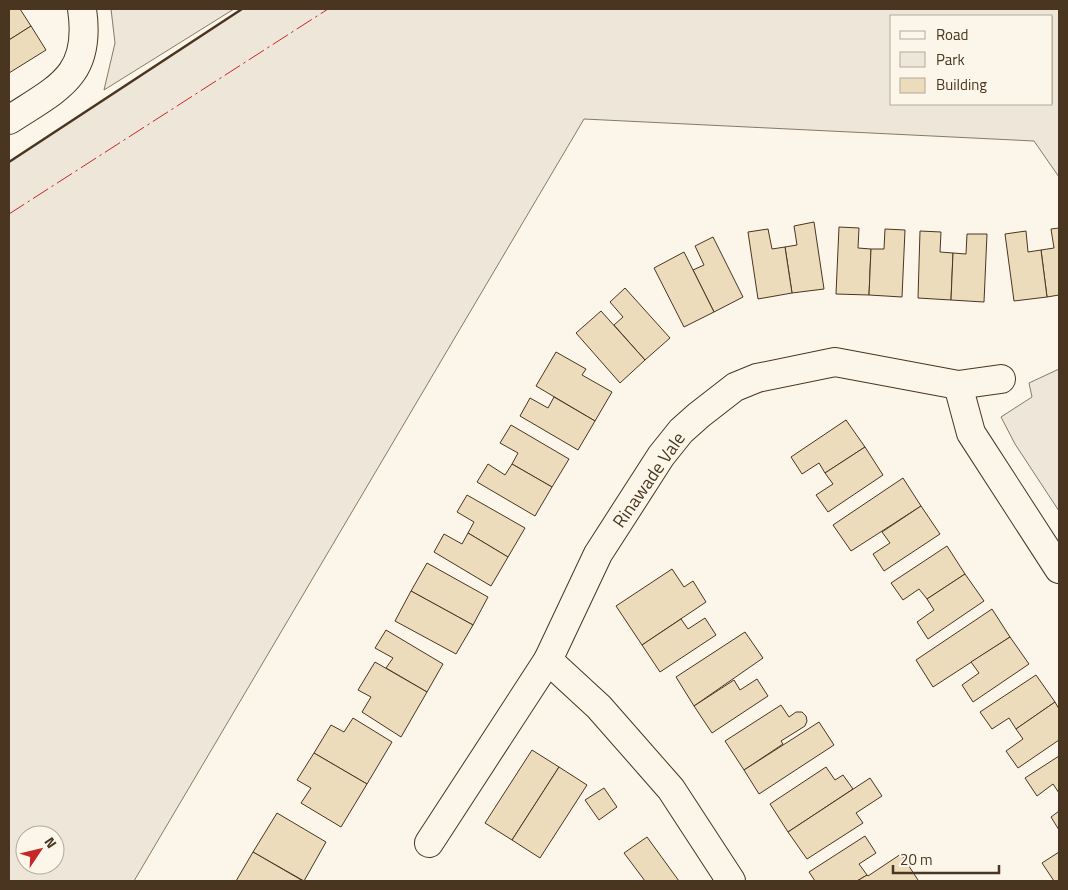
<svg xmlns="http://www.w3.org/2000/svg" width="1068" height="890" viewBox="0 0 1068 890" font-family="'Titillium Web',sans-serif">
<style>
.green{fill:#ede6d9;stroke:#887966;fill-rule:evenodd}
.building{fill:#ecdcbc;stroke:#4a3520}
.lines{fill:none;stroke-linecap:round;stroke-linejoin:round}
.minor-casing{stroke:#4a3520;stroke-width:30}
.minor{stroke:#fbf6e9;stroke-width:28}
.wall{stroke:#4a3520;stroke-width:2.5}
.power{stroke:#c62828;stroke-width:1;stroke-dasharray:18 4 2.5 4;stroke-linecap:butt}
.labels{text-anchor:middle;stroke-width:4;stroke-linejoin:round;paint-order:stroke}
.street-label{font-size:18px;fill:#4a3520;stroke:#fbf6e9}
</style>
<rect width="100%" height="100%" fill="#fbf6e9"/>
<g class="green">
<path d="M111,9H234L104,90L115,43Z"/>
<path d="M242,9H1059V177L1034,141L584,119L134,881H9V162ZM892,16H1052V104H892ZM25,835H55V865H25Z"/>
<path d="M1059,369V511L1015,444L1001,417L1032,397L1029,383Z"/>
</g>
<g class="building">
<path d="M9,9H20L31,26L9,40Z"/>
<path d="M31,26L46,50L9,73V40Z"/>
<path d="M814,222L824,289L792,293L785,247L797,245L794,226Z"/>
<path d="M839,227L859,228L858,248L871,249L869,295L836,294Z"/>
<path d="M1059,228V295L1047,297L1041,250L1054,248L1051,229Z"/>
<path d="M768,229L772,249L785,247L792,293L758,299L748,232Z"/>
<path d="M885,229L905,230L902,297L869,295L871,249H884Z"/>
<path d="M920,231L941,232L940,252L953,253L951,300L918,298Z"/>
<path d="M1026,231L1028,252L1041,250L1047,297L1014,301L1005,234Z"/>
<path d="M967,234H987L984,302L951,300L953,253L966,254Z"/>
<path d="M713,237L743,297L714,312L693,270L704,265L695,246Z"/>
<path d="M684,252L714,312L684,327L654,268Z"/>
<path d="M625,288L670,338L645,360L614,325L623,317L610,302Z"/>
<path d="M601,311L645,360L620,383L576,333Z"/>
<path d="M556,352L586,369L582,375L612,392L595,421L536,386Z"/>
<path d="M554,397L595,421L578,450L520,416L530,398L548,408Z"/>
<path d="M846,420L865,447L825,473L819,463L802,474L791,457Z"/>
<path d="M511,425L569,459L552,487L512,464L518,453L500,443Z"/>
<path d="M865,447L883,475L828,512L816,495L833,484L825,473Z"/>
<path d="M488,464L505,475L512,464L552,487L535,516L477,482Z"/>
<path d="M903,478L921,506L851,551L833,525Z"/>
<path d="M467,495L525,528L508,557L468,533L474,522L457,512Z"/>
<path d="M921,506L940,534L884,571L873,554L890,543L882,532Z"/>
<path d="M468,533L508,557L491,586L434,552L444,534L462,544Z"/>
<path d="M947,546L965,574L927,599L919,589L903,600L891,583Z"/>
<path d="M427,563L488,597L473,625L411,591Z"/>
<path d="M672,569L684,587L693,581L706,602L642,645L616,606Z"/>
<path d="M965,574L984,601L928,639L917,622L934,610L927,599Z"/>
<path d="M411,591L473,625L456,654L395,621Z"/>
<path d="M992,609L1010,637L933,687L916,660Z"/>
<path d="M705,618L716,635L660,672L642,645L681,619L688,629Z"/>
<path d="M386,630L443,664L427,692L386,668L393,658L375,648Z"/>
<path d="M745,632L763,658L694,706L676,677Z"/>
<path d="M1010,637L1029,664L973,702L962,685L979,673L971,662Z"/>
<path d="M375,662L427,692L401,737L362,712L371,697L358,690Z"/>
<path d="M1036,675L1055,702L1016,729L1009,718L992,729L980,712Z"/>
<path d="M757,679L768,696L712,733L694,706L734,680L740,690Z"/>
<path d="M1055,702L1059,709V740L1018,768L1006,751L1023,739L1016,729Z"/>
<path d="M781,705L789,717L796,712H802L806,716L807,721L805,726L781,741L783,744L744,770L725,741Z"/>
<path d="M353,718L392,742L367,784L314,753L331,725L344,732Z"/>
<path d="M819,722L834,745L759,794L744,770Z"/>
<path d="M532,750L559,767L512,840L485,823Z"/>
<path d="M314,753L367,784L341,827L301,803L311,788L297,780Z"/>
<path d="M1059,756V793L1053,784L1037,796L1025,778Z"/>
<path d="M559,767L587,785L540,858L512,840Z"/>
<path d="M826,767L835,780L843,775L853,789L788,832L770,804Z"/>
<path d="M870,778L882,796L856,813L863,823L807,859L788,832Z"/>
<path d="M604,788L617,807L599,820L585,800Z"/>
<path d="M1059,811V830L1051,817Z"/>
<path d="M277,813L326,842L304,881L253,852Z"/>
<path d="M865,836L876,853L859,864L867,875L857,881H815L809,872Z"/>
<path d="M647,837L679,881H645L624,853Z"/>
<path d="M253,852L303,881H236Z"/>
<path d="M1059,852V881H1054L1042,863Z"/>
<path d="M901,854L918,880L917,881H857L867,875L868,876Z"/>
</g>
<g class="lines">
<defs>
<g id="minor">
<path d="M9,120C58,88 92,76 82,9"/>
<path d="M958,385L971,433L1059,569"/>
<path d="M548,660L599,707L671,789L731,881"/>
<path d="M429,843L548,660L598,554L661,456L681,431L699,415L735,387L757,378L835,362L958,385L1001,379"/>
</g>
</defs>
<use href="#minor" class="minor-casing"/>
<use href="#minor" class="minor"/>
<path class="wall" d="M9,162L242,9"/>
<path class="power" d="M9,214L328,9"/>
</g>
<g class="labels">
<g class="street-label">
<text transform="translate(649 480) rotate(-55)" y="6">Rinawade Vale</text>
</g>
</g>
<rect width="1068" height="890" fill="none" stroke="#4a3520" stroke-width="20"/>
<rect x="890" y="15" width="162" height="90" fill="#fbf6e9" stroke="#b4a999"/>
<rect x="900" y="31" width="25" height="8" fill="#fbf6e9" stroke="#b4a999"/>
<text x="936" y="40" font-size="15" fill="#4a3520">Road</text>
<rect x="900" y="52" width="25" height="15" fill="#ede6d9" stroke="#b4a999"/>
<text x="936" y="65" font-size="15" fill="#4a3520">Park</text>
<rect x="900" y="78" width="25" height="15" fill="#ecdcbc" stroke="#b4a999"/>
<text x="936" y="90" font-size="15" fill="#4a3520">Building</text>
<g transform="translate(40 850) rotate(55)"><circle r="24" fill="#fbf6e9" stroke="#b4a999"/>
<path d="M0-4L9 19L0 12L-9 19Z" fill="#c62828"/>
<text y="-8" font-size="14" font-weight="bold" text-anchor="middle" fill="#4a3520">N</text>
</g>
<path d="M893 865v8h106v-8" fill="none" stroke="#4a3520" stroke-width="2.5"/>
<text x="900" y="865" font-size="15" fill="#4a3520" stroke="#fbf6e9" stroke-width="4" paint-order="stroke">20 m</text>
</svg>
